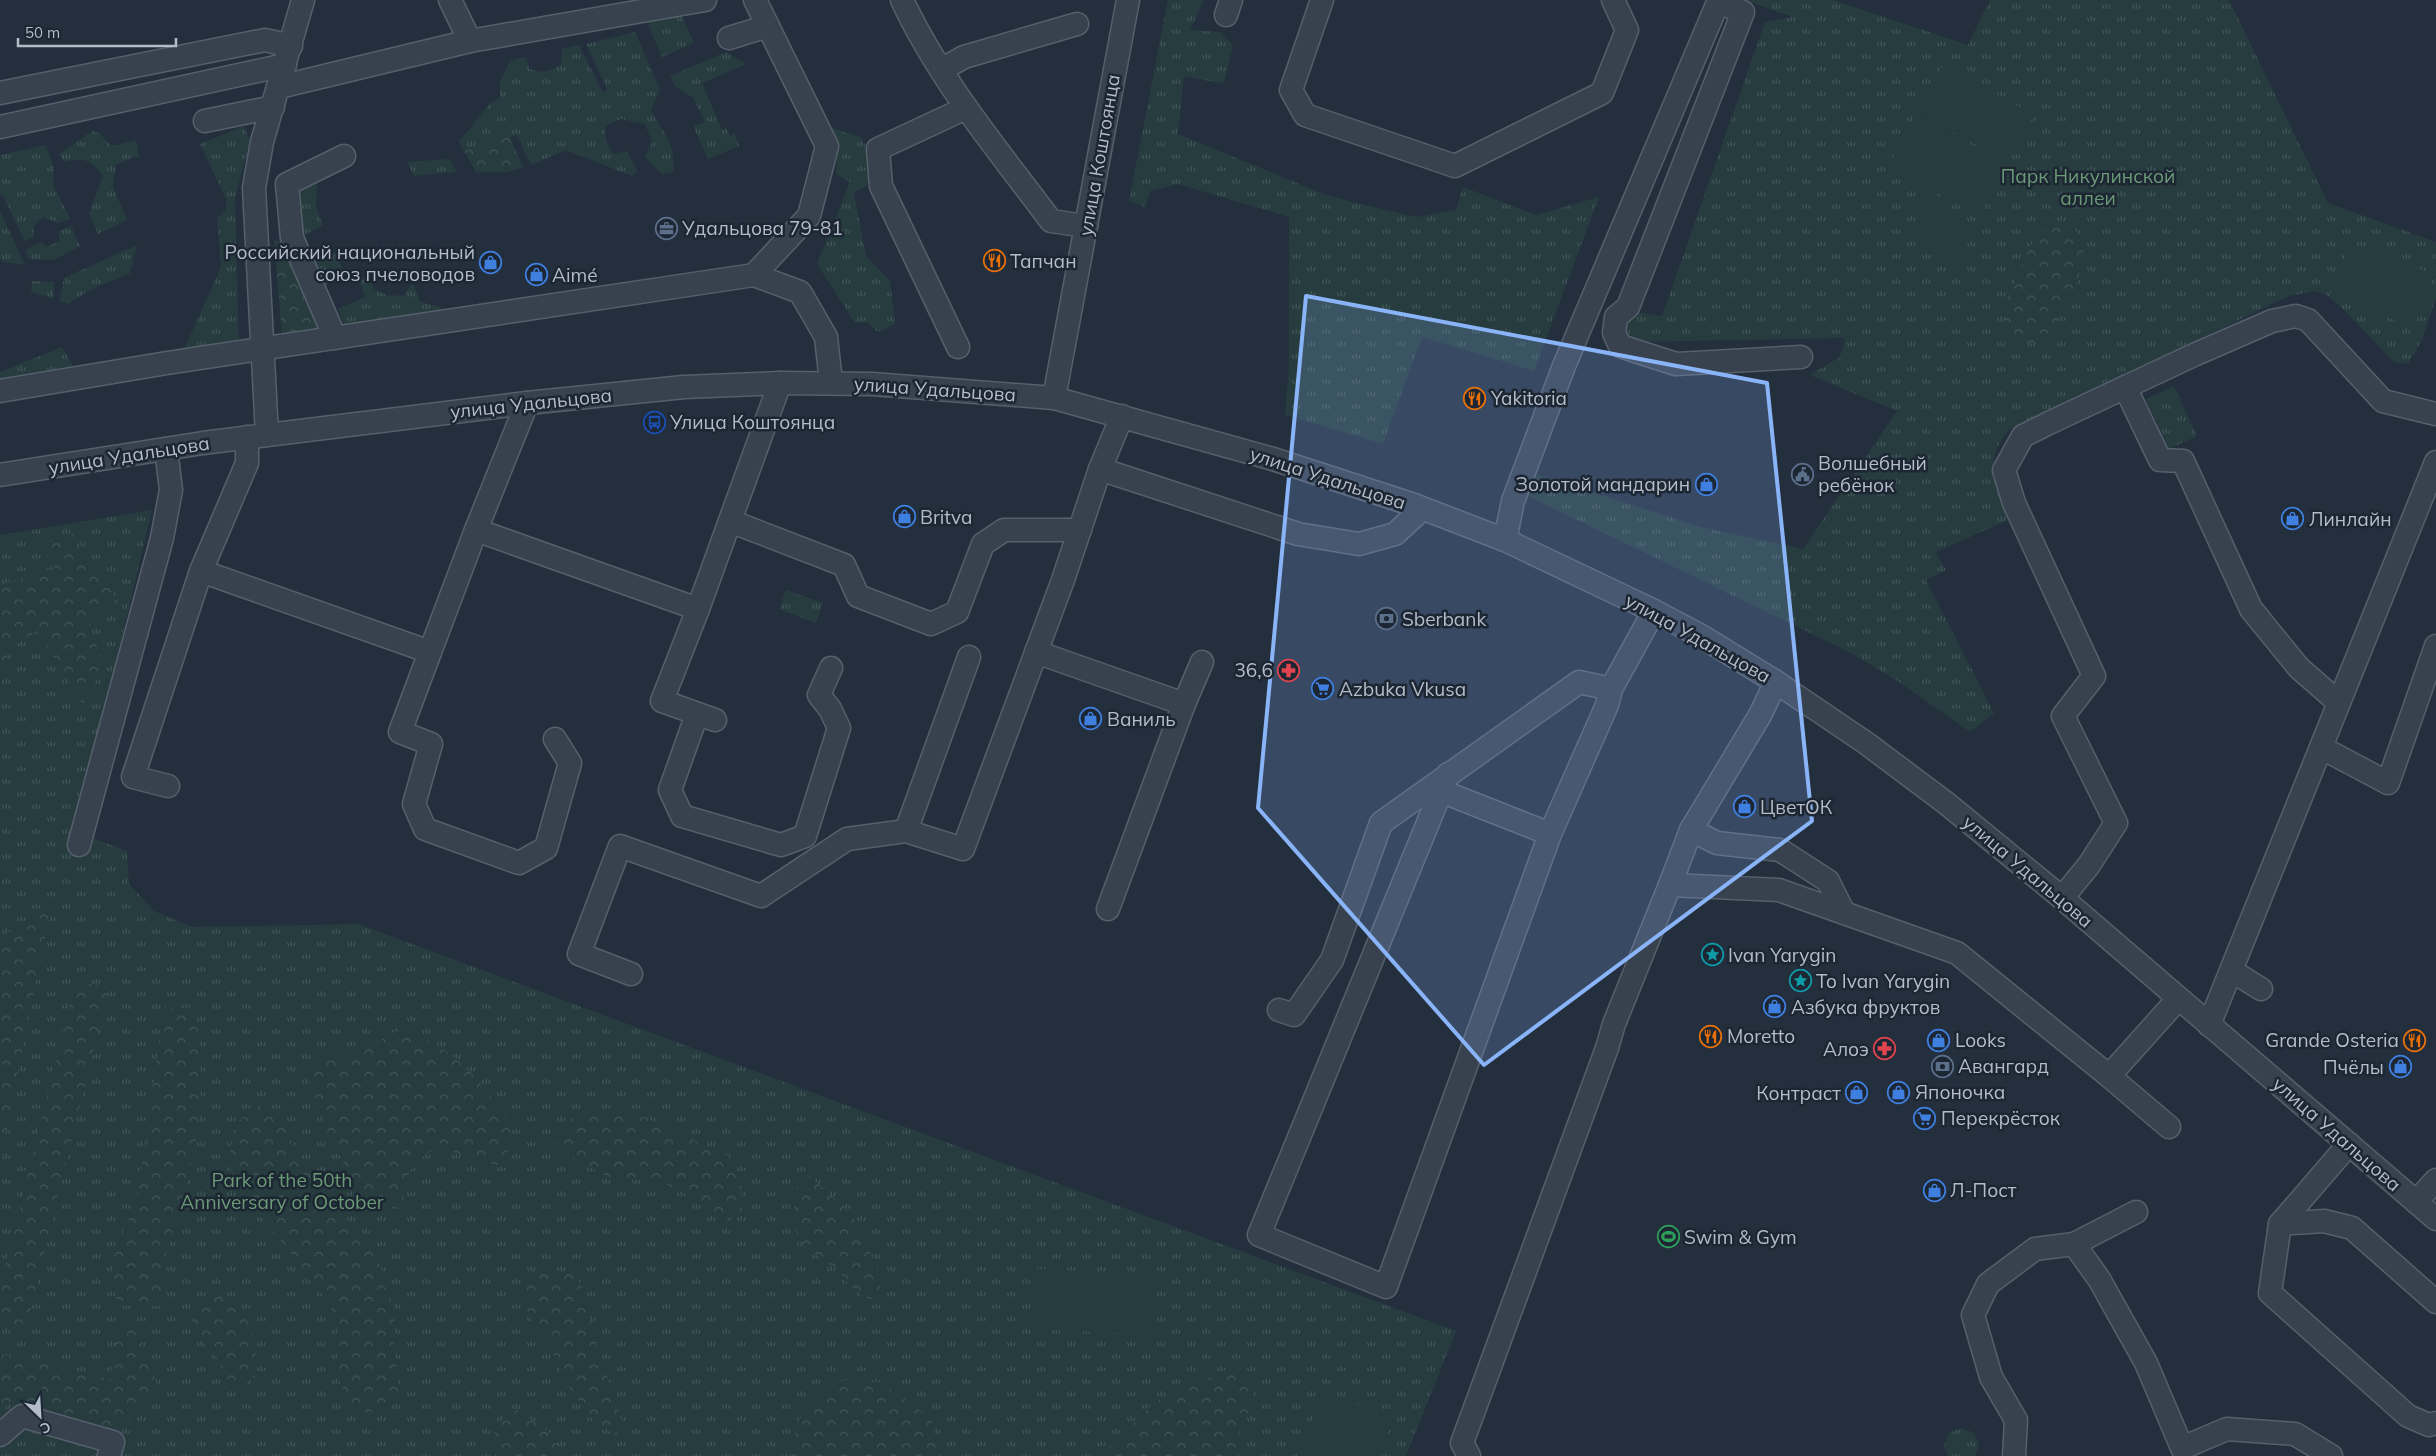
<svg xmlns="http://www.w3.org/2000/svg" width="2436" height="1456" viewBox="0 0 2436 1456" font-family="Mulish,sans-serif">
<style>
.grass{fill:url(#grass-tufts)}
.forest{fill:url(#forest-crowns)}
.garden{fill:#263c3f}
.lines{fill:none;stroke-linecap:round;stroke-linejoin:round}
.minor-casing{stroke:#565f6c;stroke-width:25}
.minor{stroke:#38414e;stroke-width:22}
.marked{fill:#8ab4f8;fill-opacity:0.2;stroke:#8ab4f8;stroke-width:4;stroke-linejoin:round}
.labels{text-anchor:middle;stroke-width:5;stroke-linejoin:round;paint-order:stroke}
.street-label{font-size:19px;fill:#b4bcc9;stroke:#1d2633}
.park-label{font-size:19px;fill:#6b9a76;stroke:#1d2633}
.poi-label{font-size:19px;fill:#b4bcc9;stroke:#1d2633;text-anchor:start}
</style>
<defs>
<pattern id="grass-tufts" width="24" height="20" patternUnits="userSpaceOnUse" patternTransform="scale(1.25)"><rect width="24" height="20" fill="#263c3f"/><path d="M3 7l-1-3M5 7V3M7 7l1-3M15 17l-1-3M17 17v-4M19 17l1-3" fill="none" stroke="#435659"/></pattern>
<pattern id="forest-crowns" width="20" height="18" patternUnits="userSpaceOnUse" patternTransform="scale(1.25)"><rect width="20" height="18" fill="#263c3f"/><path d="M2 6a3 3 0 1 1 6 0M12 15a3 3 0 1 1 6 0" fill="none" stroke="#435659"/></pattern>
</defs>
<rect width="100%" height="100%" fill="#242f3e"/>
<g class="grass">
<path d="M1168,0H1204L1190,30L1220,32L1233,45L1224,84L1184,76L1178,134L1326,195L1357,203L1416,217L1456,210L1463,187L1536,215L1599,197L1534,371L1422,337L1383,444L1285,415L1289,367V217L1178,184L1150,191L1145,207L1129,201Z"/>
<path d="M1745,0H1833L1968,45L1990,0H2229L2328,203L2436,242V298L2422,340L2408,364L2394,362L2341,307L2328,296L2315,291L2289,296L2008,430C1982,467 1994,481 2010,519L1936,552L1946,570L1926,580L1994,713L1970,732L1896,680L1851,653L1524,494L1532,473L1701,527L1803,549L1897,411L1810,375L1840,357L1845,338L1628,342L1623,327L1636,312L1662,316L1765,22L1793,17Z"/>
<path d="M680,12L694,43L662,57L646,20Z"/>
<path d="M635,32L660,90L651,110C663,135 676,141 673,172L662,174L645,157L652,142L645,124L621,119L605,126L606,140L613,154L627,151L637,171L632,176L566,150L531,165L517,135L464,151L459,141C474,127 481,107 500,98V82L510,61L526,57L530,69C543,74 550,72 561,64L562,49L579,45L603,93L607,89L586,44Z"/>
<path d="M726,52L746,64L702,83L722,130L726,128L730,136L735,134L739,146L708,159L693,126L705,122L693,98L675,86L670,76Z"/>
<path d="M244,126L250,141L235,198L239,352L179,361L221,267L217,218L226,210V199L200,144Z"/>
<path d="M832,128L860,137L865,145L870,183L854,193L866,256L890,281L895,324L878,332L867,322L855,323L817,264L850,182L836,174L837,149Z"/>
<path d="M92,131L99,133L111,146L136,140L139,157L131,158L116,165L113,187L127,220L98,234L89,214L103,176C90,159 84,157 64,162L59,154Z"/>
<path d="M46,145L54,168L53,184L70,219L58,223L44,217C35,222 32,226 34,237L25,241L2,194L0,196V155Z"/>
<path d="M449,159L457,172L414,176L407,162Z"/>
<path d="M314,171L317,183L316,207L323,225L303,236L295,180Z"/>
<path d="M0,211L25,265L3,262L0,259Z"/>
<path d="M71,226L80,246L53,260L29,259L25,250L41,242L47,247L59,241V231Z"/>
<path d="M137,245L130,273L92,289L68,304L59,301L64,278Z"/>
<path d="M335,252L346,275L325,285L315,261Z"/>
<path d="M358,277L370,279L374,289L387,295L404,296L410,286L414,285L420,302L441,307L440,314L345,327L338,309L365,297Z"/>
<path d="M32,281L54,282V299L31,292Z"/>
<path d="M62,347L73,366L0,379V372Z"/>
<path d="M2174,386L2197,436L2169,449L2146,399Z"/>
<path d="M152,510L76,832L127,851L129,884L154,911L193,927L358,924L1456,1331L1406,1456H0V535Z"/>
<path d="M786,590L823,603L816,623L779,609Z"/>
<path d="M1961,1428L1974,1433L1979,1445L1975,1456H1948L1944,1446L1949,1433Z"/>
</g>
<g class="forest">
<path d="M510,137L523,167L507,172H476L464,151Z"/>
<path d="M2062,224L2076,231L2083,245L2084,261L2074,291L2051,332L2039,342L2023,345L2011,335L2005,321L2007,298L2034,239L2046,228Z"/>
<path d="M274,240L281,242L322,331L282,334Z"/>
<path d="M72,534L119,603L88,619L103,667L83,705L37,631L11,648L0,672V585L55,568L40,546Z"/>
<path d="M52,903L3,1146L0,1198V938Z"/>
<path d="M75,981L109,987L26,1328L0,1322V1275L3,1277Z"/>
<path d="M164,1007L189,1008L200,1035L201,1083L199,1124L187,1182L164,1262L165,1306H117L112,1253L136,1206Z"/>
<path d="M400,1029C413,1035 427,1039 439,1047C472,1067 494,1098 512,1131L504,1167L462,1156L440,1146C405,1165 407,1174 402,1211L348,1188L346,1168L327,1131L309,1081L320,1055L355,1054Z"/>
<path d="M262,1103L288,1132L302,1163L324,1195L360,1233L379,1262L395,1311L394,1341L399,1392L369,1414L355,1407L343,1389L335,1370L340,1340L332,1310L312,1279L234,1185L229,1158L235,1124Z"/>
<path d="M588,1111L642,1116L728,1156L741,1176L742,1213L725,1223L693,1197L667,1185L640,1180L607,1177L557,1148L561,1123Z"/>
<path d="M809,1175L851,1214L884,1279L874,1300L863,1297L846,1282L840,1272L803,1246L794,1226V1204L796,1189Z"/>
<path d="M553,1271L575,1275L589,1299L591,1326L622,1421L616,1435L593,1420L567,1384L550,1347L533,1324L523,1299L528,1277Z"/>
<path d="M207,1294H223C256,1326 254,1330 257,1375L234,1392L214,1352L191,1332L193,1304Z"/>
<path d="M136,1324L160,1393L119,1431L10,1402L0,1413V1354L110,1379L117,1332Z"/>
<path d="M1236,1365L1249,1374C1251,1379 1255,1387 1254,1393C1252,1411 1231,1438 1237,1456H1099L1125,1433L1153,1403Z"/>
<path d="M845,1380L879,1382L914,1405L932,1421L938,1456H790C802,1409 801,1404 845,1380Z"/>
<path d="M516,1409L548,1431L565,1456H495V1426Z"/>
</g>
<g class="garden">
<path d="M1943,65L2034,115L2008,162L1917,113Z"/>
<path d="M1916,115L2007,164L1979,216L1888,167Z"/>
<path d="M1920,198L1976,226L1956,267L1923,249Z"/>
<path d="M2350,243L2433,274L2413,327L2330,296Z"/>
<path d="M1034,1269L1155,1275L1152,1335L1031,1329Z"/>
<path d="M1324,1391L1392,1420L1377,1456H1297Z"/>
</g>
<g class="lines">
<defs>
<g id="minor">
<path d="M450,0L470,41"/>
<path d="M902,0C940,81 998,150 1051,221L1086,226"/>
<path d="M1322,0L1291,90L1305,115L1455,166L1602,93L1627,30L1613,0"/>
<path d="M1718,2L1743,12L1628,307L1616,317L1614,333L1620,346L1676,364L1801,357"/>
<path d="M1226,15L1231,0"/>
<path d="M729,38L768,26"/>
<path d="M941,70L964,57L1077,24"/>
<path d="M279,87L470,41L705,0"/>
<path d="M0,93L265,40L291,46"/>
<path d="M205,121L273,107"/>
<path d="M0,127L285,65"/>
<path d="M754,275L800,292L826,337L831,382"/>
<path d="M335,338L292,238L287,184L344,156"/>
<path d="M958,347L881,186L878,149L966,108"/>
<path d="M2125,387L2160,460L2183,461L2251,609L2299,668L2338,702"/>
<path d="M0,391L167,363L754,275L809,216L827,146L755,0"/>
<path d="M1054,398L1128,0"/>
<path d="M267,435L254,188L262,142L303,0"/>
<path d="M1100,469L1298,534L1359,544L1395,534L1422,509"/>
<path d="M0,475L203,443L527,403L684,387L780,383L872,384L1054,398L1273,459L1414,505L1505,540L1654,611L1701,636L1776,682L1866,743L1946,803L2062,898L2436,1219"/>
<path d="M730,521L844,565L858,596L931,624L957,612L983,544L1004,530H1080"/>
<path d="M476,530L527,403"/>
<path d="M1505,540L1513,501L1564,366L1719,0"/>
<path d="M201,571L430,652L476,530L698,609L780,383"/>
<path d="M698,609L662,701L715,720"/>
<path d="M430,652L400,732L431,744L414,804L425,829L519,863L546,848L570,763L555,739"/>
<path d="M1036,652L1184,704L1108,909"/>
<path d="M1776,682L1760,715L1691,830L1717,843L1780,850L1828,881L1844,913"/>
<path d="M1184,704L1202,662"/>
<path d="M697,714L670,790L682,816L781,845L805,836L839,728L830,709L819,695L831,668"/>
<path d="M2322,748L2388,783L2436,646"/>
<path d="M1448,774L1259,1235L1386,1287L1550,834L1607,705L1611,689L1654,611"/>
<path d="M168,786L133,777L201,571L247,463V437"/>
<path d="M1441,791L1550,834"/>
<path d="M906,831L969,657"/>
<path d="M79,845L162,538L171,490L166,449"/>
<path d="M1670,885L1691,830"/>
<path d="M2062,898L2089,865L2116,823L2063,716L2094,676L2014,503L2004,470L2023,436L2049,423L2196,354L2272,321L2296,316L2308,320L2383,401L2436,414"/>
<path d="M2232,971L2261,989"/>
<path d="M631,974L579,954L620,846L761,896L847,839L906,831L963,849L1063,580L1100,469L1122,416"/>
<path d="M1279,1010L1294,1015L1332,960L1381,823L1579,682L1611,689"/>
<path d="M2209,1025L2436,462"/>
<path d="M2109,1076L2169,1127"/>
<path d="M2349,1144L2280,1224L2270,1293L2408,1416L2429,1425L2436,1423"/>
<path d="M2416,1202L2436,1180"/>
<path d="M2280,1224L2324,1221L2352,1228L2436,1302"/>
<path d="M2074,1244L2136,1212"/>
<path d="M0,1435L22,1416L113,1442L109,1456"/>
<path d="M1469,1456L1462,1443L1607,1048L1614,1024L1670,885L1779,890L1957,953L2109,1076L2178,999"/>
<path d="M2014,1456L2016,1420L1991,1377L1973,1315L1988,1284L2035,1249L2074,1244L2099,1279L2146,1363L2182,1448L2227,1429L2295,1434L2331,1456"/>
</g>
</defs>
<use href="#minor" class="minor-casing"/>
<use href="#minor" class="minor"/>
</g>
<path class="marked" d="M1306,296L1767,383L1812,821L1484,1065L1258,808Z"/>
<defs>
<symbol id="office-ring" viewBox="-11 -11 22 22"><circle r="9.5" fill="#1d2633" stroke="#5c6f8a" stroke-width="1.5"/><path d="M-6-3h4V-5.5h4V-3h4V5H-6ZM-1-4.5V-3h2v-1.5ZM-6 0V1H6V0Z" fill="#5c6f8a"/></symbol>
<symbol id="restaurant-ring" viewBox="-11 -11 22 22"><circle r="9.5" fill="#1d2633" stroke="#e8710a" stroke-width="1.5"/><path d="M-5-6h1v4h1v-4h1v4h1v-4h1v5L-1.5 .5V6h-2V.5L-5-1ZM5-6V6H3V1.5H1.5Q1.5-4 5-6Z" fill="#e8710a"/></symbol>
<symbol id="shop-ring" viewBox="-11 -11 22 22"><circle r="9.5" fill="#1d2633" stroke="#3f7fe0" stroke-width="1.5"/><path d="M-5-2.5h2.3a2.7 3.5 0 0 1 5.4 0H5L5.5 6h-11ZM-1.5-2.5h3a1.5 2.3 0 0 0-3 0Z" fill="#3f7fe0"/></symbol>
<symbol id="bus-ring" viewBox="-11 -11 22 22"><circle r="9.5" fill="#1d2633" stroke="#1a4fb4" stroke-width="1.5"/><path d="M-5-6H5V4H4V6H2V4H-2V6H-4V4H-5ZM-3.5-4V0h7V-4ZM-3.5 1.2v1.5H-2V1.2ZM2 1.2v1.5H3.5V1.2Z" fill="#1a4fb4"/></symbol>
<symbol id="civic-ring" viewBox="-11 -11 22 22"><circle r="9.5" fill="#1d2633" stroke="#5c6f8a" stroke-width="1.5"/><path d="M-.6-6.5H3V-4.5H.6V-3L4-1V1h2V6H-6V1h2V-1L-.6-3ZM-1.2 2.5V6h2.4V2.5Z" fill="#5c6f8a"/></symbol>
<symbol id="bank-ring" viewBox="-11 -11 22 22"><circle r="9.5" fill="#1d2633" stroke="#5c6f8a" stroke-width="1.5"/><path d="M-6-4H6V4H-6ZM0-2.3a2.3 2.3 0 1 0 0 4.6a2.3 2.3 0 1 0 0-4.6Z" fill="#5c6f8a"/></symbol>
<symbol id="pharmacy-ring" viewBox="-11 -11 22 22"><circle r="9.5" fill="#1d2633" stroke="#e0444e" stroke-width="1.5"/><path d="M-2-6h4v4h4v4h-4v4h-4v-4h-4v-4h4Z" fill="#e0444e"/></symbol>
<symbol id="supermarket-ring" viewBox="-11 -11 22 22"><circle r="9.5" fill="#1d2633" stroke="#3f7fe0" stroke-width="1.5"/><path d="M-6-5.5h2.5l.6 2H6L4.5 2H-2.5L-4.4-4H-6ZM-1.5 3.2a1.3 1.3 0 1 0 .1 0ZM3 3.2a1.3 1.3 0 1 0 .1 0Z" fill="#3f7fe0"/></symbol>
<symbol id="sight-ring" viewBox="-11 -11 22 22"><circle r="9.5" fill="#1d2633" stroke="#0f9aa8" stroke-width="1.5"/><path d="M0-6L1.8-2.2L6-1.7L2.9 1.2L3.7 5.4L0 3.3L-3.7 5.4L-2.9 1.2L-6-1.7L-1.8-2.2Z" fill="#0f9aa8"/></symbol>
<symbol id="stadium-ring" viewBox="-11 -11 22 22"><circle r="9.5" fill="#1d2633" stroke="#2e9e5b" stroke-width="1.5"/><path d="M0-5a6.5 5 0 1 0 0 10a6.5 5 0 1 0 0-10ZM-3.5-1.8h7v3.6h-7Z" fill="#2e9e5b"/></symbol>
</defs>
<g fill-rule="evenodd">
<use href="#office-ring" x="654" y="216" width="25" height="25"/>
<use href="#restaurant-ring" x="982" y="248" width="25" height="25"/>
<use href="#shop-ring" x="478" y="250" width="25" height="25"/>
<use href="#shop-ring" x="524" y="262" width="25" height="25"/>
<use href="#restaurant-ring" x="1462" y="386" width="25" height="25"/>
<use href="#bus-ring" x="642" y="410" width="25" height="25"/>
<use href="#civic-ring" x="1790" y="462" width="25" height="25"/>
<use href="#shop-ring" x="1694" y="472" width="25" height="25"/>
<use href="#shop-ring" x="892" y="504" width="25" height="25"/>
<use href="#shop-ring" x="2280" y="506" width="25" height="25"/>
<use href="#bank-ring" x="1374" y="606" width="25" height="25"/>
<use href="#pharmacy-ring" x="1276" y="658" width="25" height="25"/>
<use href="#supermarket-ring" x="1310" y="676" width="25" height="25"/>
<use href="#shop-ring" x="1078" y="706" width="25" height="25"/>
<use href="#shop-ring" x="1732" y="794" width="25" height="25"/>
<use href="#sight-ring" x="1700" y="942" width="25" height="25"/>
<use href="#sight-ring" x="1788" y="968" width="25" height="25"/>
<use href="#shop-ring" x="1762" y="994" width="25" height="25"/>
<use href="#restaurant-ring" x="1698" y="1024" width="25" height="25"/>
<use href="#shop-ring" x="1926" y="1028" width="25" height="25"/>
<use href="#restaurant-ring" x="2402" y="1028" width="25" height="25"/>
<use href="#pharmacy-ring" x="1872" y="1036" width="25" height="25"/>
<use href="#bank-ring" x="1930" y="1054" width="25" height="25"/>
<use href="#shop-ring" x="2388" y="1054" width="25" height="25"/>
<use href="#shop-ring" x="1886" y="1080" width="25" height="25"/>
<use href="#shop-ring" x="1844" y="1080" width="25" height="25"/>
<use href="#supermarket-ring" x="1912" y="1106" width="25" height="25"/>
<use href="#shop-ring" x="1922" y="1178" width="25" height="25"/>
<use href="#stadium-ring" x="1656" y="1224" width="25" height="25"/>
</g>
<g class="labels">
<g class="street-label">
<text transform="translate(1099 155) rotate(-80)" y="7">улица Коштоянца</text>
<text transform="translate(935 389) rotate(4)" y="7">улица Удальцова</text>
<text transform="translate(531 403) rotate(-6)" y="7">улица Удальцова</text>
<text transform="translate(129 455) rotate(-9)" y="7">улица Удальцова</text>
<text transform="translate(1328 478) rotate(18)" y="7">улица Удальцова</text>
<text transform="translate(1698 638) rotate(29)" y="7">улица Удальцова</text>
<text transform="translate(2028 871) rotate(40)" y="7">улица Удальцова</text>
<text transform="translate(2337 1134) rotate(41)" y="7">улица Удальцова</text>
</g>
<g class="park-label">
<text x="2088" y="183">Парк Никулинской<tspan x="2088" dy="22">аллеи</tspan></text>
<text x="282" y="1187">Park of the 50th<tspan x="282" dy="22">Anniversary of October</tspan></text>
</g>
<g class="poi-label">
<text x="682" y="235">Удальцова 79-81</text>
<text x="475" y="259" text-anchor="end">Российский национальный<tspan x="475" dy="22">союз пчеловодов</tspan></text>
<text x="1010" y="268">Тапчан</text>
<text x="552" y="282">Aimé</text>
<text x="1491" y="405">Yakitoria</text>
<text x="670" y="429">Улица Коштоянца</text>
<text x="1818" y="470">Волшебный<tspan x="1818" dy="22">ребёнок</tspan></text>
<text x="1690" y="491" text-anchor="end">Золотой мандарин</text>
<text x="920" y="524">Britva</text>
<text x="2309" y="526">Линлайн</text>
<text x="1402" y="626">Sberbank</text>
<text x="1273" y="677" text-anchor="end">36,6</text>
<text x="1339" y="696">Azbuka Vkusa</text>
<text x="1107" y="726">Ваниль</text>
<text x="1760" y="814">ЦветОК</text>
<text x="1728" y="962">Ivan Yarygin</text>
<text x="1816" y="988">To Ivan Yarygin</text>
<text x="1791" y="1014">Азбука фруктов</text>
<text x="1727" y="1043">Moretto</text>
<text x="1955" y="1047">Looks</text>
<text x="2399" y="1047" text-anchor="end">Grande Osteria</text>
<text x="1869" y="1056" text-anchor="end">Алоэ</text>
<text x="1958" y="1073">Авангард</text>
<text x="2384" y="1074" text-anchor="end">Пчёлы</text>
<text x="1915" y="1099">Японочка</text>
<text x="1841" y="1100" text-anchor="end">Контраст</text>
<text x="1941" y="1125">Перекрёсток</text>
<text x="1950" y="1197">Л-Пост</text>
<text x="1684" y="1244">Swim &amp; Gym</text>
</g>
</g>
<g transform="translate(40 1416) rotate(155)" stroke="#1d2633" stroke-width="4" paint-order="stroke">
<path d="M0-4L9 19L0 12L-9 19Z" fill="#b4bcc9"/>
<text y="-8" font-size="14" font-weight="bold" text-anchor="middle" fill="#b4bcc9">С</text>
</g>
<path d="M18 38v8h158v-8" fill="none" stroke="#b4bcc9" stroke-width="2.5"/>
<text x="25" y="38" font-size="15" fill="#b4bcc9" stroke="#1d2633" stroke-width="4" paint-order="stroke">50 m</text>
</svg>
